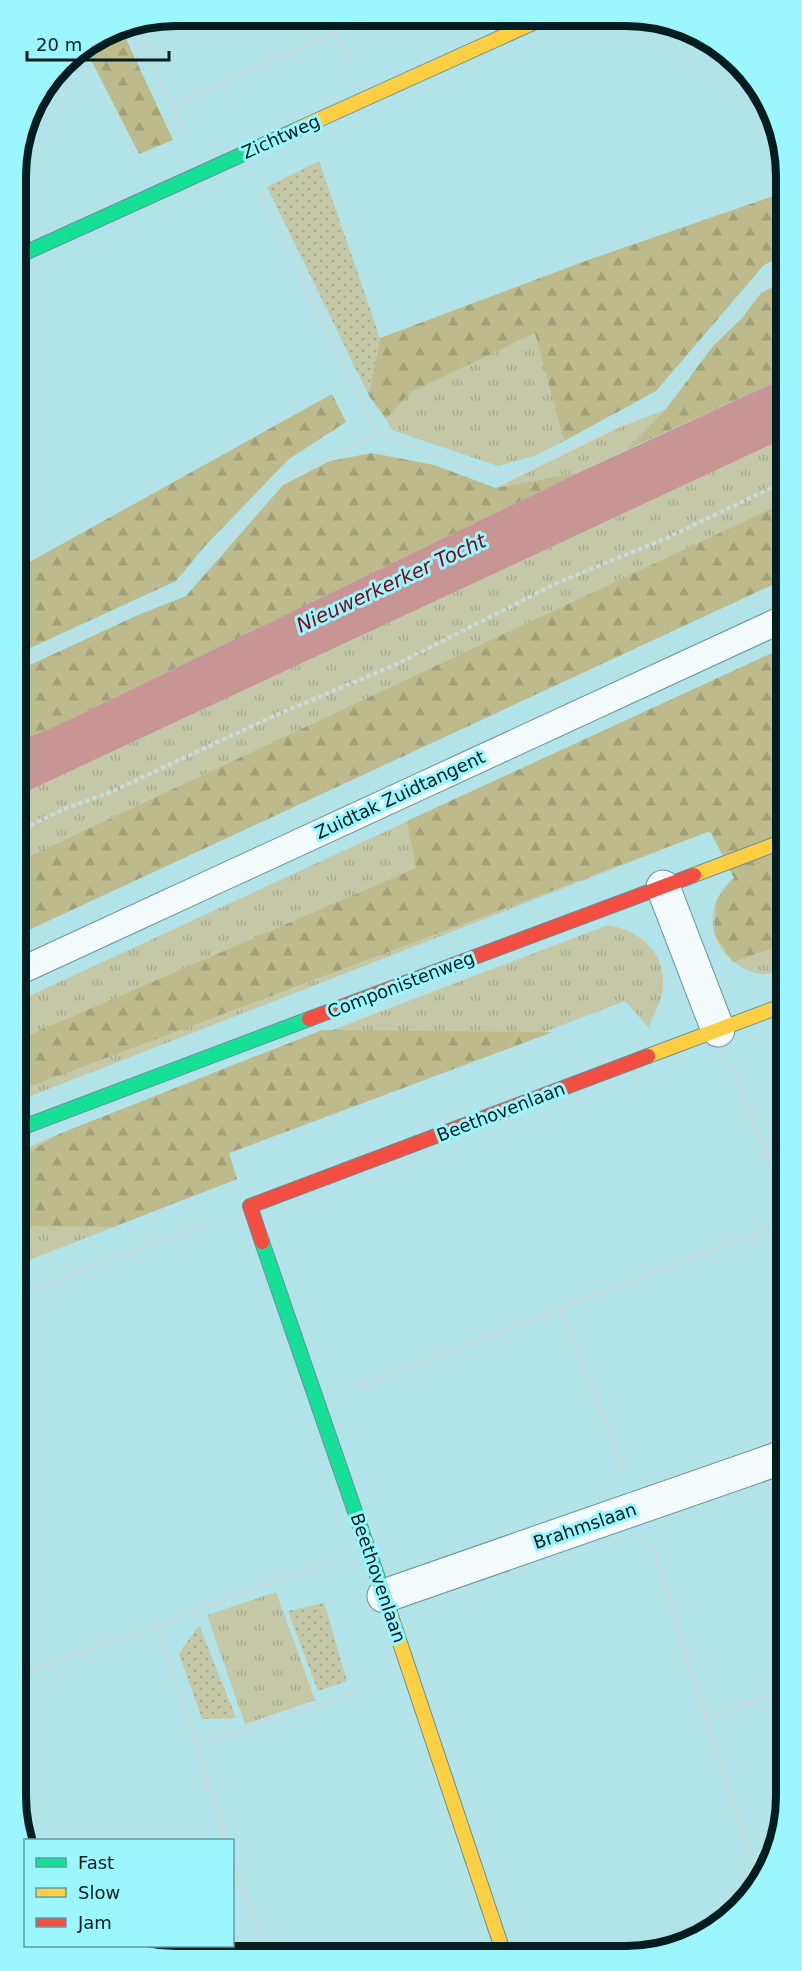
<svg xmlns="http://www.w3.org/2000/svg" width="802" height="1971" viewBox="0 0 802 1971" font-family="'DejaVu Sans',sans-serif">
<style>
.grass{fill:url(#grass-tufts)}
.forest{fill:url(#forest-firs)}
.garden{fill:url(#garden-dots)}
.water{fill:#c79594}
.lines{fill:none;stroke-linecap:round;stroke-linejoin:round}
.lane-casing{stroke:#669397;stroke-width:28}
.street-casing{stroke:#669397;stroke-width:35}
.fast-casing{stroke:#669397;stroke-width:16}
.slow-casing{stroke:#669397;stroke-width:16}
.jam-casing{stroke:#669397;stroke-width:16}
.path{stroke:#c9d9da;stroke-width:4;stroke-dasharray:4.5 3;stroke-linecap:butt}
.lane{stroke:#f3fbfc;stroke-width:26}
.street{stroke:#f3fbfc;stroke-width:33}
.fast{stroke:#16e098;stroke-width:14}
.slow{stroke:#ffcf43;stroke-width:14}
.jam{stroke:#f24e42;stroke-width:14}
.labels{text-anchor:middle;stroke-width:6;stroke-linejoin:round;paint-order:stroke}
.street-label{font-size:18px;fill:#011d20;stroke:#9bf6fe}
.water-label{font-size:20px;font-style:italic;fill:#7e0618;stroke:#9bf6fe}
.rim{fill:none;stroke:#011d20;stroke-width:8}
</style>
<defs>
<pattern id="grass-tufts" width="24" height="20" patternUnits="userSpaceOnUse" patternTransform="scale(1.5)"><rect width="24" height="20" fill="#c4c8a7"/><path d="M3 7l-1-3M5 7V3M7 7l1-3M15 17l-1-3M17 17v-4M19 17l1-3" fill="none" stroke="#a7ab8f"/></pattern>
<pattern id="forest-firs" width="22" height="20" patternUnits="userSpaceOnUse" patternTransform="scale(1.5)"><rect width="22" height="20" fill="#bdbb8c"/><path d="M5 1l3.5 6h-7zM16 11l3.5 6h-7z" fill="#a1a078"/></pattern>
<pattern id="garden-dots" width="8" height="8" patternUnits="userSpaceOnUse" patternTransform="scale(1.5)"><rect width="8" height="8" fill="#c4c8a7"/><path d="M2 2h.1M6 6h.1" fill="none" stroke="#a7ab8f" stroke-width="1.8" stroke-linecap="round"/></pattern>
</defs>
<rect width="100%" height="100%" fill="#b1e3e8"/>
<g class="grass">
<path d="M536,332L564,441L534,456L498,466L392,430L386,419L411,392Z"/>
<path d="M666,409L626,450L580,472L496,488L618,428Z"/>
<path d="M783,439V503L17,862V796Z"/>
<path d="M783,648L710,831L18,1101V1001Z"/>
<path d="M784,859V967C779,969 772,972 767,974C758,975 747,971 740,966C710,948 703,909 728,883C737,872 770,864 784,859Z"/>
<path d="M608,925C645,931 671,959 661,998C658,1008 651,1017 649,1028L625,1001L224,1155L237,1179L19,1264L18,1152L59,1134Z"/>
<path d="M276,1592L315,1700L245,1724L207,1615Z"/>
</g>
<g class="forest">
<path d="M120,26L173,140L139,154L84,46Z"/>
<path d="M782,193V256L764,265L656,391L564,441L535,333L411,392L386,419L369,396L380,338L588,260Z"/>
<path d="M782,282V379L626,450L666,409L713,346L743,317L761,293Z"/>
<path d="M332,394L346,422L289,459L205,546L176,581L17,654V569Z"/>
<path d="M372,453L434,465L496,488L580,472L56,726L17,742V671L138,615L186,596L283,485L330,461Z"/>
<path d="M783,503V580L18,935L17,862Z"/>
<path d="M783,648L784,944L733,962L714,933L717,899L734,878L710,831L18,1091V1040L416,868L407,821Z"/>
<path d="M322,1030L553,1032L229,1153L237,1179L113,1227L19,1226L18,1159L59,1134Z"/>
</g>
<g class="garden">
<path d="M319,161L380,338L369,396L267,187Z"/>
<path d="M324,1603L347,1681L318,1691L288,1611Z"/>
<path d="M199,1625L236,1718L202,1719L179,1654Z"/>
</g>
<path class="water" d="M782,379L783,439L17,796V742L56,726L580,472Z"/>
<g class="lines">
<defs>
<path id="lane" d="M18,972L783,619"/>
<g id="street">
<path d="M663,887L718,1030"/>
<path d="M384,1596L786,1456"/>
</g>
<g id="fast">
<path d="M16,257L296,130"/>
<path d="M18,1129L309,1019"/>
<path d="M262,1242L390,1613"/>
</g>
<g id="slow">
<path d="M296,130L546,17"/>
<path d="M694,875L784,841"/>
<path d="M648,1056L784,1005"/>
<path d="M390,1613L503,1951"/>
</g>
<g id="jam">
<path d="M309,1019L694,875"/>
<path d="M262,1242L250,1206L648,1056"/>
</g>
</defs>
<use href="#lane" class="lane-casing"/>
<use href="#street" class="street-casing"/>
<use href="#fast" class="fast-casing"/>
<use href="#slow" class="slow-casing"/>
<use href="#jam" class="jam-casing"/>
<g class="path">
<path d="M327,16L349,61"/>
<path d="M134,23L186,135"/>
<path d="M172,106L369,16"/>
<path d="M259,191L377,433"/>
<path d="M17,664L176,590L202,573L270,487L377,433L476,470L516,474L653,409L771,273L782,268"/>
<path d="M17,832L64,809L111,792L267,719L397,664L557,583L669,537L783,482"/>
<path d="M732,1067L785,1203"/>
<path d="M19,1294L212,1221"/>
<path d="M561,1310L624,1469"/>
<path d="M357,1387L785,1222"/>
<path d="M652,1547L758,1881"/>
<path d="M157,1625L226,1840"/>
<path d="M20,1675L328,1562"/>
<path d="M707,1718L786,1690"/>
<path d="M195,1745L358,1691"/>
<path d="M232,1858L265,1952"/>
</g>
<use href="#lane" class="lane"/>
<use href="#street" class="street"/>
<use href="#fast" class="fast"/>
<use href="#slow" class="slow"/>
<use href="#jam" class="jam"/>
</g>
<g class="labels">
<g class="street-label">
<text transform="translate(281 137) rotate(-24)" y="6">Zichtweg</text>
<text transform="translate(400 795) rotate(-25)" y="6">Zuidtak Zuidtangent</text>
<text transform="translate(401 985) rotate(-21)" y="6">Componistenweg</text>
<text transform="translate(501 1112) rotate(-21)" y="6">Beethovenlaan</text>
<text transform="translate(585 1526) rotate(-19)" y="6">Brahmslaan</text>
<text transform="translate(378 1578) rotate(71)" y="6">Beethovenlaan</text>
</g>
<g class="water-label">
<text transform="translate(391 583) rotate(-25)" y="7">Nieuwerkerker Tocht</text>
</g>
</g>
<path d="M0 0H802V1971H0ZM176 26H626A150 150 0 0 1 776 176V1796A150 150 0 0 1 626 1946H176A150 150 0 0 1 26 1796V176A150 150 0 0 1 176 26Z" fill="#9bf6fe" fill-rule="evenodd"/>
<path class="rim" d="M176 26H626A150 150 0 0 1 776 176V1796A150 150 0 0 1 626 1946H176A150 150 0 0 1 26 1796V176A150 150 0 0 1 176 26Z"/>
<rect x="24" y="1839" width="210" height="108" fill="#9bf6fe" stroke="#5d9fa5" stroke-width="1.5"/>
<rect x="36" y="1858" width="30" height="9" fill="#16e098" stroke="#5d9fa5" stroke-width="1.5"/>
<text x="78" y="1869" font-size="18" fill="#011d20">Fast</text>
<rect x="36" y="1888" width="30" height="9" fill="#ffcf43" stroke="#5d9fa5" stroke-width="1.5"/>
<text x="78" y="1899" font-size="18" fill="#011d20">Slow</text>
<rect x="36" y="1918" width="30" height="9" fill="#f24e42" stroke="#5d9fa5" stroke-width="1.5"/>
<text x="78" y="1929" font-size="18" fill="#011d20">Jam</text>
<path d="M27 51v9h142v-9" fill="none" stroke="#011d20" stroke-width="3"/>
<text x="36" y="51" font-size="18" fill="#011d20" stroke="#9bf6fe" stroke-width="4.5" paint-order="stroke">20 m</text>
</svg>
